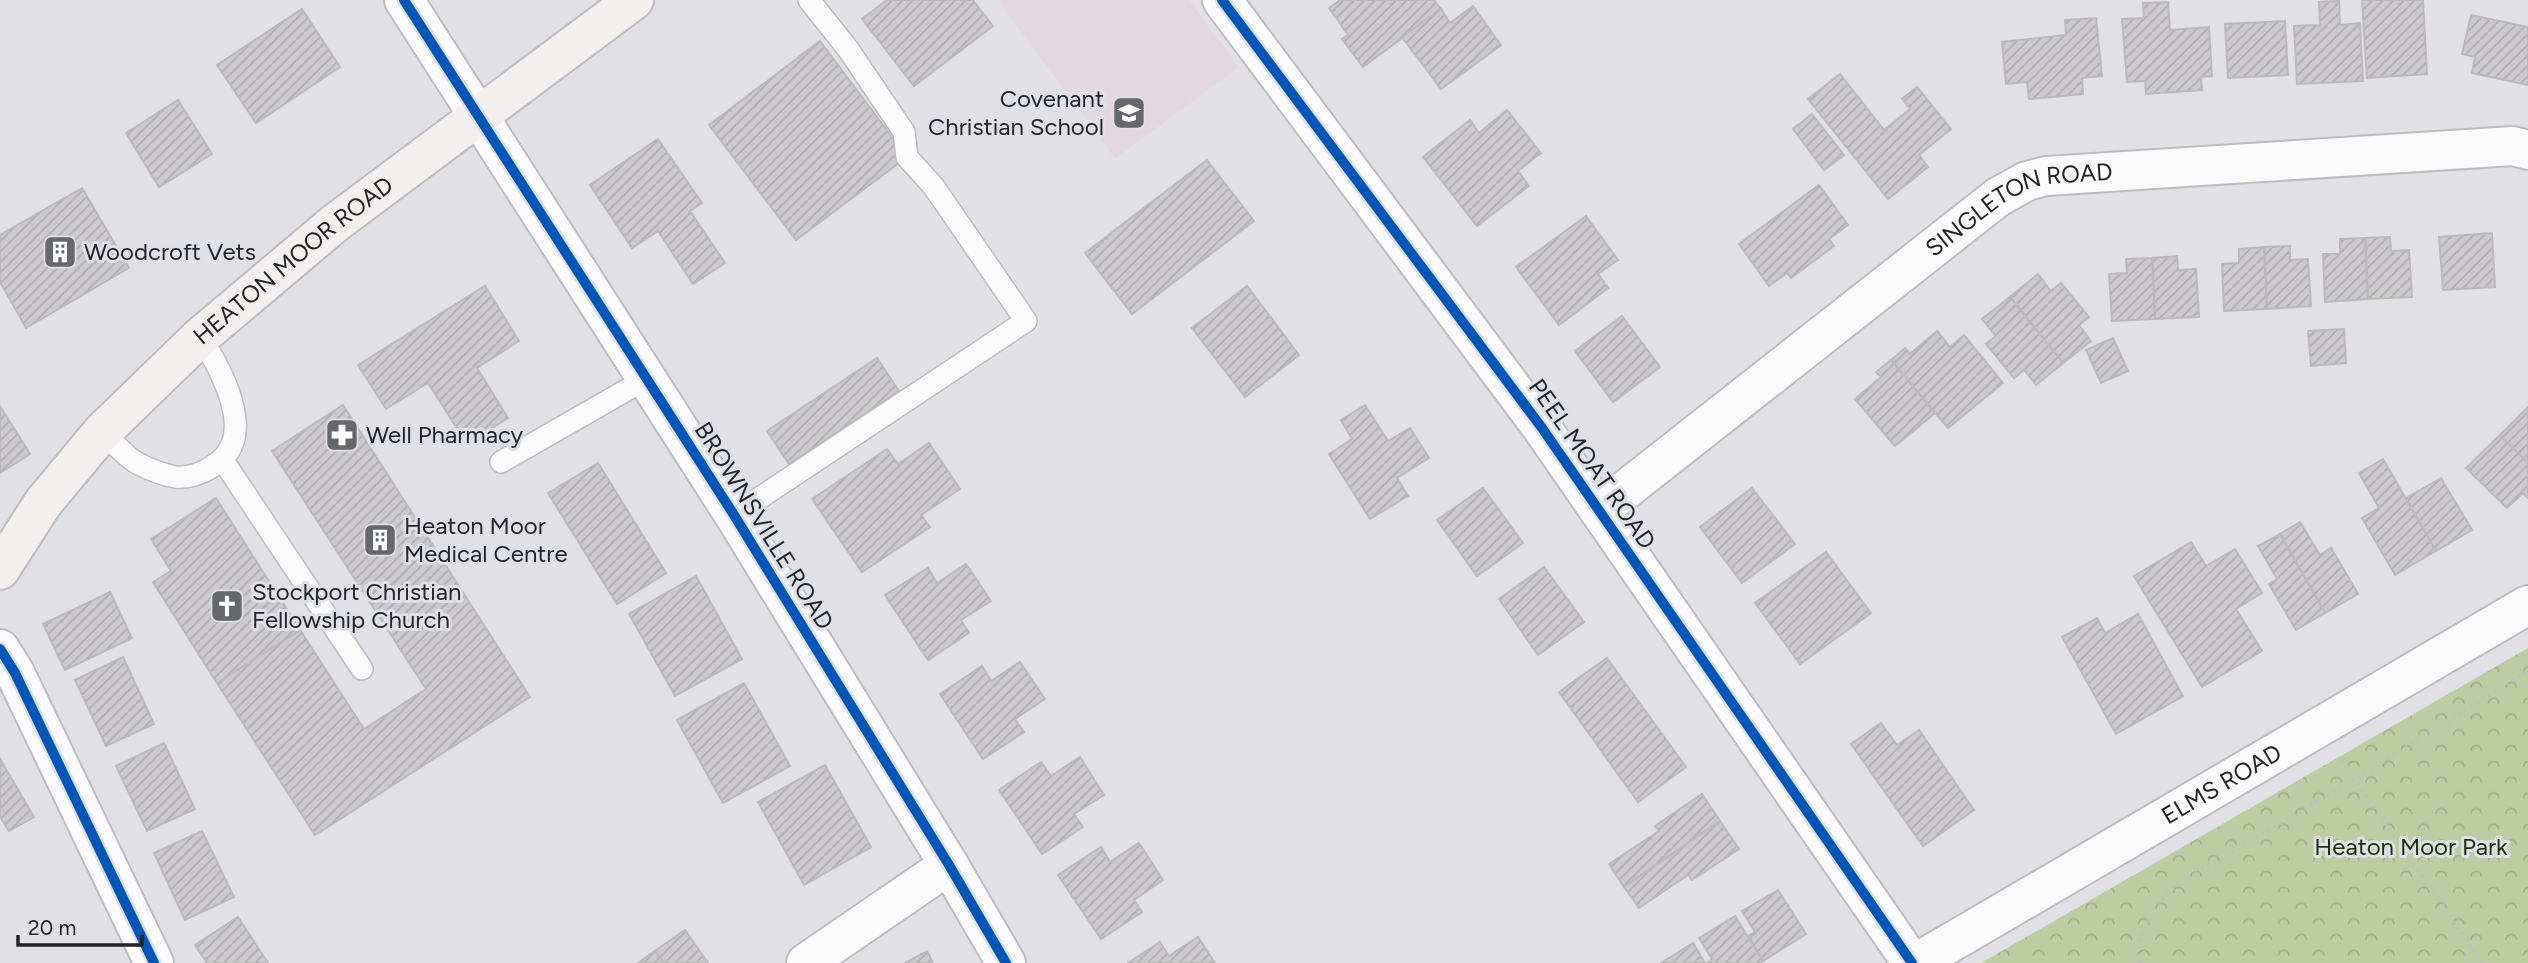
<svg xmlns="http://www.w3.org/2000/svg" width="2528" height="963" viewBox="0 0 2528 963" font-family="Figtree,sans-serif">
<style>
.education{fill:#e4d8e0}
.park{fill:url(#park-crowns)}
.building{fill:url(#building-hatch);stroke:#bbbabb;stroke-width:2}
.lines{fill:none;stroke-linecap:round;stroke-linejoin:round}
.lane-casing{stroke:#bcbdc0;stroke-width:24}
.street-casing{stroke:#bcbdc0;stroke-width:42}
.secondary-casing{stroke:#bcbdc0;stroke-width:42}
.path{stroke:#bfc0c1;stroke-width:4.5;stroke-dasharray:2 5;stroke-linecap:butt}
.lane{stroke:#fafafb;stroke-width:21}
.street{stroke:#fafafb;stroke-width:38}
.secondary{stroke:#f3efef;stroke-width:38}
.cycleway-casing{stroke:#dfe0e7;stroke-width:15}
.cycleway{stroke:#0057b8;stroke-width:10}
.labels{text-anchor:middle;stroke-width:6;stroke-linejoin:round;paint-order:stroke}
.poi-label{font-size:24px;fill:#242527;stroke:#dfe0e7;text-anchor:start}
.street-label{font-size:24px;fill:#242527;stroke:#dfe0e7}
.park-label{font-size:24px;fill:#232f08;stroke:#dfe0e7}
</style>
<defs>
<pattern id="park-crowns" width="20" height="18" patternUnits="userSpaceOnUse" patternTransform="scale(1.75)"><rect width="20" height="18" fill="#bdcca2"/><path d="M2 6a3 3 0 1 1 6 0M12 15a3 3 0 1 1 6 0" fill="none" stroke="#a2af8c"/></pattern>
<pattern id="building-hatch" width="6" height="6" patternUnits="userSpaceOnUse" patternTransform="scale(1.75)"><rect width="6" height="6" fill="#cccacc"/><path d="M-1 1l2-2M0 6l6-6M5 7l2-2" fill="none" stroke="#afadaf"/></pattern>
</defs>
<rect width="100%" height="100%" fill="#e1e1e5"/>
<path class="education" d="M998,0H1189L1239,67L1115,159Z"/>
<path class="park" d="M2528,648V963H1981Z"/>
<g class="building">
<path d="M887,0H973L993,26L914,86L862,19Z"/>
<path d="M1340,0H1434L1441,9L1363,67L1342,39L1348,35L1329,8Z"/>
<path d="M2362,0H2423L2427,74L2367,78Z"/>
<path d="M2339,1L2340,25L2360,23L2363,81L2297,84L2294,26L2320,25L2319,2Z"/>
<path d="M2168,2L2170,30L2209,27L2212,76L2201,77L2202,90L2146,94L2145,81L2127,82L2122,19L2144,18L2143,3Z"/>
<path d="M1473,6L1501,45L1441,89L1402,37L1441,9L1450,23Z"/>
<path d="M302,9L340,67L256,123L217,65Z"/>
<path d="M2471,15L2528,27V85L2472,73L2475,57L2462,54Z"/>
<path d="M2096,18L2102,76L2082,78L2083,94L2029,99L2027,82L2006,84L2002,42L2066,35L2065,20Z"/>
<path d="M2285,21L2288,75L2228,78L2225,24Z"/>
<path d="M820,41L907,157L796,240L709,125Z"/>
<path d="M1840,74L1884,130L1910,109L1902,99L1917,87L1951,129L1919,155L1928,167L1888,199L1808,99Z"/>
<path d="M178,100L212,154L159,187L126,133Z"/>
<path d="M1507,110L1541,153L1518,171L1529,186L1477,226L1423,157L1470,120L1479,133Z"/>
<path d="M1812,114L1844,155L1824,170L1793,129Z"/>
<path d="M658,139L702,203L690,211L725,263L693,284L658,231L632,248L590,185Z"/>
<path d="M1207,160L1254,221L1132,314L1085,253Z"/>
<path d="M1819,185L1848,225L1829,239L1834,246L1791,278L1787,273L1769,286L1739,244Z"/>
<path d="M82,188L129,268L26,328L0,282V235Z"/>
<path d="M1586,216L1618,260L1598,274L1608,288L1559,325L1516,267Z"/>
<path d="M2492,233L2495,287L2443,290L2439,237Z"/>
<path d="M2390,237L2391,251L2409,250L2412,297L2368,299L2365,238Z"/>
<path d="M2365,238L2368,299L2325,302L2323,254H2340V239Z"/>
<path d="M2290,246V260L2308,259L2311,306L2267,309L2264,247Z"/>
<path d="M2264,247L2267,309L2224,311L2222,264L2239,263V249Z"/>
<path d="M2177,256L2178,270L2196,269L2199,317L2155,319L2152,258Z"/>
<path d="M2152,258L2155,319L2112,321L2109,274L2127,273L2126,259Z"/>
<path d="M2038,274L2051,291L2061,283L2089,317L2079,325L2091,341L2063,363L2010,297Z"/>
<path d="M485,286L519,341L477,368L508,418L467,444L428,383L386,409L358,365Z"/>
<path d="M1247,286L1299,355L1245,397L1192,328Z"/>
<path d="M2010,297L2063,363L2036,385L2024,370L2014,378L1986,344L1996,336L1982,319Z"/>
<path d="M1622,316L1660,367L1613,402L1575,351Z"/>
<path d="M2344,329L2346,363L2311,366L2308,331Z"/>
<path d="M1937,331L1950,347L1964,335L2003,383L1948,428L1891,360L1905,348L1910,354Z"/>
<path d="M2113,338L2128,371L2101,383L2086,350Z"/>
<path d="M877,358L899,391L789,464L767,431Z"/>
<path d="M1891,360L1935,413L1895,446L1855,399L1881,377L1876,372Z"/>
<path d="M343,405L530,697L315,835L217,683L300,630L364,729L426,689L272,451Z"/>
<path d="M1365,405L1388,441L1410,428L1429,458L1397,478L1408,496L1370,519L1329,454L1352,439L1341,420Z"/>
<path d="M0,406L30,454L0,473Z"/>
<path d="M2528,407V463L2500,435Z"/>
<path d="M2500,435L2528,463V498L2523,493L2507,508L2466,468Z"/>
<path d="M929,443L960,489L921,515L930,527L862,572L812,499L887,449L898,464Z"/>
<path d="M2383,459L2436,551L2395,575L2362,518L2379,508L2359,473Z"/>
<path d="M598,463L666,573L617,604L548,493Z"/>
<path d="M2441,478L2472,530L2436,551L2406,498Z"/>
<path d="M1483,488L1523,543L1477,576L1437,520Z"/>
<path d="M1752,488L1795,544L1742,583L1700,527Z"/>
<path d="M216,498L300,630L217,683L153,582L171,571L151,539Z"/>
<path d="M2300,522L2320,555L2331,548L2358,594L2325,613L2280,534Z"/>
<path d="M2280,534L2325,613L2296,630L2269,584L2277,579L2258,546Z"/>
<path d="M2191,542L2206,566L2235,549L2262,593L2236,609L2262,651L2202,687L2134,576Z"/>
<path d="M1826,552L1871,613L1800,664L1755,603Z"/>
<path d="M966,564L991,601L961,620L969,633L928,660L885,595L928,568L937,583Z"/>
<path d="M1544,567L1584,622L1538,655L1499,599Z"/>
<path d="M696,576L742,659L675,696L629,614Z"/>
<path d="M110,592L132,638L65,670L43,624Z"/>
<path d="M2138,614L2183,696L2116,734L2062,637L2097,618L2105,633Z"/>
<path d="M123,657L154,724L106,746L75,680Z"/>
<path d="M1607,658L1686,767L1638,802L1559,692Z"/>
<path d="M1020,662L1045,699L1015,719L1024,732L983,759L940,694L982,666L991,681Z"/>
<path d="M744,683L790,766L723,803L677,720Z"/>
<path d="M1881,723L1897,745L1919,730L1974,810L1923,846L1851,744Z"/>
<path d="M164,743L195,809L147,831L116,766Z"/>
<path d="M1080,757L1104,795L1074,814L1083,827L1042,854L999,790L1041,762L1051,776Z"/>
<path d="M0,759L34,817L9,831L0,817Z"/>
<path d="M825,765L871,847L804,885L758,802Z"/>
<path d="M1702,794L1720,821L1624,887L1609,864L1659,831L1655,826Z"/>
<path d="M1720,821L1739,849L1692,880L1688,875L1639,908L1624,887Z"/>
<path d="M202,831L234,897L185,920L154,853Z"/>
<path d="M1139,843L1163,880L1134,900L1142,912L1101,939L1058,875L1101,847L1110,862Z"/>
<path d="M1778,890L1806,934L1763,961L1748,936L1755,932L1742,911Z"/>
<path d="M1735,916L1763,961L1760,963H1707L1712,959L1699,938Z"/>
<path d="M238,917L268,963H207L195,945Z"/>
<path d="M685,930L708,963H664L655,951Z"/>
<path d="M1198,937L1215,963H1128L1160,942L1169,956Z"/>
<path d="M1693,943L1705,963H1661Z"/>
<path d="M655,951L664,963H638Z"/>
<path d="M927,951L933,963H905Z"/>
</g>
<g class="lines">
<defs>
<g id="lane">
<path d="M102,432C114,442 126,458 139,464C149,469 165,475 175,477C198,479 229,462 234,438C241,407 217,362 200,337"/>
<path d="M222,459L362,669"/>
<path d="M501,462L646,379"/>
<path d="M734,515L1026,321L934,187L907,157L904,132L848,49L809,0"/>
</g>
<g id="street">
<path d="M404,0L734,515L949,865L1006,963"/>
<path d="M1222,0L1542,428L1912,963"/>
<path id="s1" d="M1600,510L1998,197L2027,181L2046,176L2513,146L2528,150"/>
<path d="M0,649L15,673L154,963"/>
<path d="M806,963L949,865"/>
<path id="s2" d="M1916,963L2528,605"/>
</g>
<g id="secondary">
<path id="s3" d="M0,570L43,503L102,432L200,337L334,224L634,0"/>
</g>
</defs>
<use href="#lane" class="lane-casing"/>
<use href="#street" class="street-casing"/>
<use href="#secondary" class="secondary-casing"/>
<g class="path">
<path d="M2342,760L2482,963"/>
<path d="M2139,963C2137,928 2155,903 2181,882L2355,779L2528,671"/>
</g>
<use href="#lane" class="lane"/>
<use href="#street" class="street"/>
<use href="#secondary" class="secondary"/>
<defs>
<g id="cycleway">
<path d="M404,0L734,515L949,865L1006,963"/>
<path d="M1222,0L1542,428L1912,963"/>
<path d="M0,649L15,673L154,963"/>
</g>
</defs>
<use href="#cycleway" class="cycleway-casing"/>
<use href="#cycleway" class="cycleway"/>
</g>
<defs>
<symbol id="school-square" viewBox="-11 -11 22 22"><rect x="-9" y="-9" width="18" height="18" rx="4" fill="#66676a" stroke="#dfe0e7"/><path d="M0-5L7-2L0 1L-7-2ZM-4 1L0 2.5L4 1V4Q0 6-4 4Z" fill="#fff"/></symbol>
<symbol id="building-square" viewBox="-11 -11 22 22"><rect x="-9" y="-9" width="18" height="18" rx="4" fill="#66676a" stroke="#dfe0e7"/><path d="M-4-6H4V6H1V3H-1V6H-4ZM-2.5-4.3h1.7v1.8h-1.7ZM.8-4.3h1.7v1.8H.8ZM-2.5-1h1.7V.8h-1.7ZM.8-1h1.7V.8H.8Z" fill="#fff"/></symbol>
<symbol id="pharmacy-square" viewBox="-11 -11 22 22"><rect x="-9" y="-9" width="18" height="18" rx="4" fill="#66676a" stroke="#dfe0e7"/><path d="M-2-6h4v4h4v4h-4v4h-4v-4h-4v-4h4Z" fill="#fff"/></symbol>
<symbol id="church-square" viewBox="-11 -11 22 22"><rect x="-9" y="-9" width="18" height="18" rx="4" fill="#66676a" stroke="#dfe0e7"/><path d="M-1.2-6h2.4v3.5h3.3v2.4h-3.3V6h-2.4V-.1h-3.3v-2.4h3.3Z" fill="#fff"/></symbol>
</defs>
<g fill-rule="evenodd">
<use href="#school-square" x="1110" y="94" width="38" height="38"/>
<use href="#building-square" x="41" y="233" width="38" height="38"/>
<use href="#pharmacy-square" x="323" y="416" width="38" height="38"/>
<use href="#building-square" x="361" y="521" width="38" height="38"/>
<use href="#church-square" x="208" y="587" width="38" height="38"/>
</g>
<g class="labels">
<g class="poi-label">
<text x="1104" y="107" text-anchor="end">Covenant<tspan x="1104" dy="28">Christian School</tspan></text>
<text x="84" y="260">Woodcroft Vets</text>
<text x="366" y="443">Well Pharmacy</text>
<text x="404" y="534">Heaton Moor<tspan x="404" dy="28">Medical Centre</tspan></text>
<text x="252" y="600">Stockport Christian<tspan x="252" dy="28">Fellowship Church</tspan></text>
</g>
<g class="street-label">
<text dy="8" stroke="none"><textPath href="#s1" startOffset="522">SINGLETON ROAD</textPath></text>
<text dy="8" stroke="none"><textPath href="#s3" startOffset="429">HEATON MOOR ROAD</textPath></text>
<text transform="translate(1592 464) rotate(55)" y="8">PEEL MOAT ROAD</text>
<text transform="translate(764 526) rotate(58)" y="8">BROWNSVILLE ROAD</text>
<text dy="8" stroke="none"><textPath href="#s2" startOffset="354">ELMS ROAD</textPath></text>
</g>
<g class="park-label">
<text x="2411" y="855">Heaton Moor Park</text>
</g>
</g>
<path d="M18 935v10h124v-10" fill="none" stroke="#242527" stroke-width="3.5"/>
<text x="28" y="935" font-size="21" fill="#242527" stroke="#dfe0e7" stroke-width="5" paint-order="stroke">20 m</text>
</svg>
